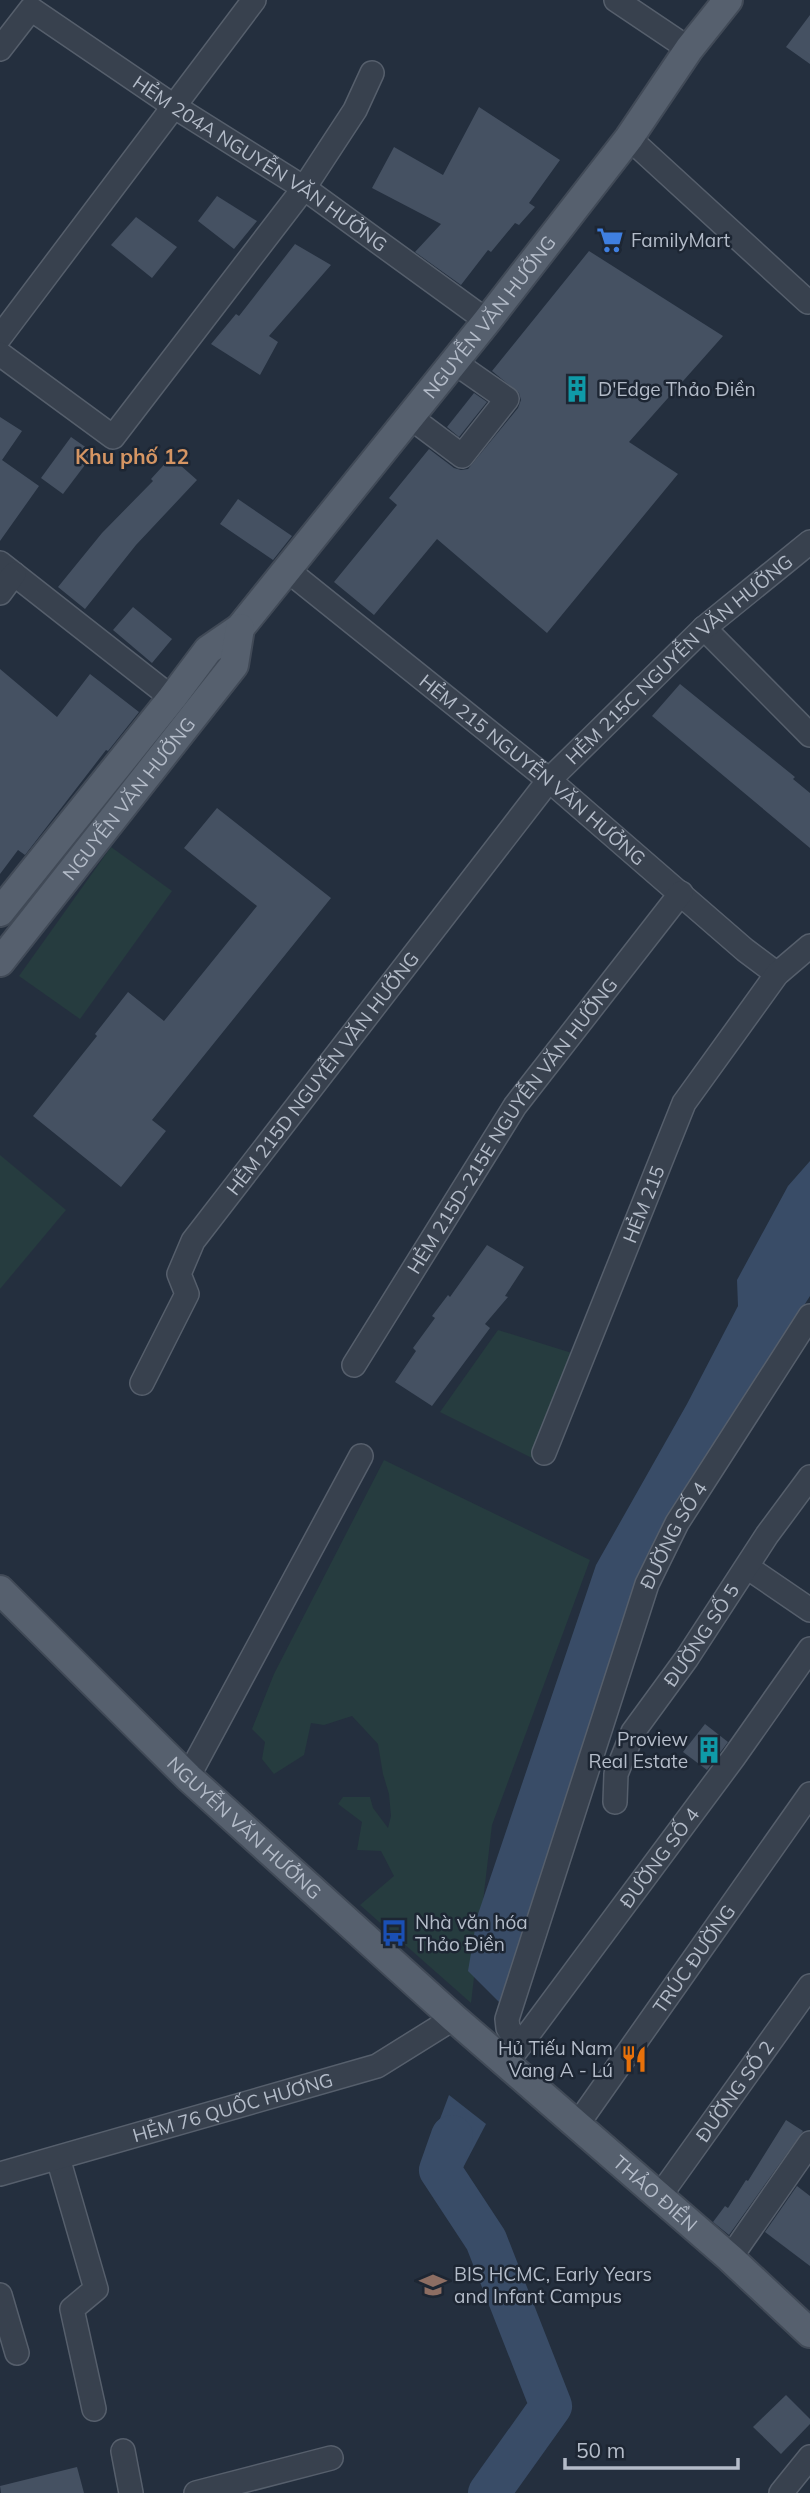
<svg xmlns="http://www.w3.org/2000/svg" width="810" height="2493" viewBox="0 0 810 2493" font-family="Mulish,sans-serif">
<style>
.green{fill:#263c3f}
.water{fill:#394c67}
.lines{fill:none;stroke-linecap:round;stroke-linejoin:round}
.river{stroke:#394c67;stroke-width:42}
.building{fill:#455162}
.minor-casing{stroke:#565f6c;stroke-width:26}
.major-casing{stroke:#414a57;stroke-width:32}
.minor{stroke:#38414e;stroke-width:23}
.major{stroke:#56606e;stroke-width:28}
.labels{text-anchor:middle;stroke-width:5;stroke-linejoin:round;paint-order:stroke}
.street-label{font-size:19px;fill:#b4bcc9;stroke:#1d2633}
.poi-label{font-size:19px;fill:#b4bcc9;stroke:#1d2633;text-anchor:start}
.neighbourhood-label{font-size:21px;font-weight:bold;fill:#d59563;stroke:#1d2633}
</style>
<rect width="100%" height="100%" fill="#242f3e"/>
<g class="green">
<path d="M111,847L172,891L80,1019L19,976Z"/>
<path d="M0,1155L66,1210L0,1289Z"/>
<path d="M498,1330L575,1354L536,1460L440,1412Z"/>
<path d="M384,1460L590,1560L492,1825L471,2003L360,1905L394,1876L381,1851L357,1850L362,1822L338,1804L343,1797H370L373,1808L388,1828L391,1816L389,1794L383,1774L378,1744L352,1716L324,1725L311,1723L304,1755L274,1774L262,1759L265,1742L252,1729L274,1674Z"/>
</g>
<g class="water">
<path d="M810,1161V1296L669,1517L640,1571L641,1588L505,1998L499,2002L468,1971L477,1917L596,1565L687,1404L738,1306L737,1280L788,1186Z"/>
<path d="M449,2095L486,2124L446,2200L420,2172Z"/>
</g>
<g class="lines">
<path class="river" d="M452,2136L440,2170L486,2240L551,2406L489,2493"/>
</g>
<g class="building">
<path d="M810,15V64L786,47Z"/>
<path d="M479,107L560,160L529,203L535,207L519,225L515,223L491,252L488,250L461,285L415,252L441,224L372,188L394,147L443,175Z"/>
<path d="M217,196L257,221L234,249L198,221Z"/>
<path d="M136,217L177,247L152,278L111,245Z"/>
<path d="M295,244L331,265L269,336L278,342L260,375L211,344L236,314L239,316Z"/>
<path d="M589,251L723,336L629,442L678,474L547,633L437,539L374,615L334,582L397,505L389,498L429,449L454,468L461,470L468,469L518,408L521,400L519,393L492,371Z"/>
<path d="M474,393L487,402L459,437L447,427Z"/>
<path d="M0,417L22,431L2,460L39,486L0,541Z"/>
<path d="M71,437L94,453L63,494L41,478Z"/>
<path d="M171,457L197,480L136,545L85,609L58,587L102,533L153,481L151,479Z"/>
<path d="M238,499L292,536L273,560L220,524Z"/>
<path d="M133,607L172,639L152,663L113,630Z"/>
<path d="M0,669L57,717L90,674L139,712L108,751L106,750L25,855L18,850L0,874Z"/>
<path d="M680,684L795,777L793,779L810,793V848L652,716Z"/>
<path d="M217,808L331,898L152,1120L166,1131L121,1187L33,1116L97,1036L95,1034L128,992L164,1021L257,906L184,848Z"/>
<path d="M487,1245L524,1267L505,1296L508,1297L485,1324L490,1328L432,1406L395,1382L416,1351L413,1348L435,1318L432,1316L448,1295L450,1297Z"/>
<path d="M705,1724L728,1742L707,1770L683,1752Z"/>
<path d="M786,2120L803,2131L729,2235L713,2222L725,2206L728,2208L746,2180L748,2181Z"/>
<path d="M797,2186L810,2196V2266L765,2232Z"/>
<path d="M786,2395L810,2419V2424L781,2454L753,2427Z"/>
<path d="M77,2467L84,2493H1L0,2486Z"/>
</g>
<g class="lines">
<defs>
<g id="minor">
<path d="M616,0L689,49"/>
<path id="s1" d="M0,49L31,9L175,107L304,188L487,321"/>
<path d="M629,138L808,302"/>
<path d="M0,337L254,0"/>
<path d="M0,354L113,437L304,188L355,110L372,73"/>
<path d="M410,417L462,456L507,399L454,362"/>
<path d="M0,563L172,698"/>
<path id="s2" d="M286,569L549,780L745,950L777,974"/>
<path d="M0,593L14,574"/>
<path d="M704,628L810,735"/>
<path id="s3" d="M354,1365L515,1106L681,893"/>
<path id="s4" d="M142,1383L187,1294L179,1274L193,1241L549,780L704,628L810,542"/>
<path id="s5" d="M544,1453L684,1103L777,974L810,946"/>
<path d="M747,1567L810,1610"/>
<path d="M188,1777L361,1456"/>
<path id="s6" d="M615,1802L616,1774L633,1732L687,1658L767,1535L810,1477"/>
<path id="s7" d="M520,2045L508,2028L507,2019L647,1584L677,1523L810,1316"/>
<path id="s8" d="M512,2056L734,1757L810,1649"/>
<path id="s9" d="M577,2125L810,1794"/>
<path d="M58,2158L96,2289L72,2309L94,2409"/>
<path id="s10" d="M0,2174L377,2066L454,2018"/>
<path id="s11" d="M659,2197L810,1986"/>
<path d="M730,2258L810,2143"/>
<path d="M0,2295L17,2353"/>
<path d="M123,2451L131,2493"/>
<path d="M196,2493L331,2458"/>
<path d="M781,2493L810,2457"/>
</g>
<g id="major">
<path id="s12" d="M0,912L172,698L208,650L240,628L487,321L629,138L689,49L728,0"/>
<path id="s13" d="M0,962L234,665L240,628"/>
<path id="s14" d="M0,1590L188,1777L454,2018L730,2258L810,2333"/>
</g>
</defs>
<use href="#minor" class="minor-casing"/>
<use href="#major" class="major-casing"/>
<use href="#minor" class="minor"/>
<use href="#major" class="major"/>
</g>
<defs>
<symbol id="supermarket-bare" viewBox="-9 -9 18 18"><path d="M-6-5.5h2.5l.6 2H6L4.5 2H-2.5L-4.4-4H-6ZM-1.5 3.2a1.3 1.3 0 1 0 .1 0ZM3 3.2a1.3 1.3 0 1 0 .1 0Z" fill="#3f7fe0" stroke="#1d2633" stroke-width="2.5" paint-order="stroke"/></symbol>
<symbol id="building-bare" viewBox="-9 -9 18 18"><path d="M-4-6H4V6H1V3H-1V6H-4ZM-2.5-4.3h1.7v1.8h-1.7ZM.8-4.3h1.7v1.8H.8ZM-2.5-1h1.7V.8h-1.7ZM.8-1h1.7V.8H.8Z" fill="#0f9aa8" stroke="#1d2633" stroke-width="2.5" paint-order="stroke"/></symbol>
<symbol id="bus-bare" viewBox="-9 -9 18 18"><path d="M-5-6H5V4H4V6H2V4H-2V6H-4V4H-5ZM-3.5-4V0h7V-4ZM-3.5 1.2v1.5H-2V1.2ZM2 1.2v1.5H3.5V1.2Z" fill="#1a4fb4" stroke="#1d2633" stroke-width="2.5" paint-order="stroke"/></symbol>
<symbol id="restaurant-bare" viewBox="-9 -9 18 18"><path d="M-5-6h1v4h1v-4h1v4h1v-4h1v5L-1.5 .5V6h-2V.5L-5-1ZM5-6V6H3V1.5H1.5Q1.5-4 5-6Z" fill="#e8710a" stroke="#1d2633" stroke-width="2.5" paint-order="stroke"/></symbol>
<symbol id="school-bare" viewBox="-9 -9 18 18"><path d="M0-5L7-2L0 1L-7-2ZM-4 1L0 2.5L4 1V4Q0 6-4 4Z" fill="#8d6e63" stroke="#1d2633" stroke-width="2.5" paint-order="stroke"/></symbol>
</defs>
<g fill-rule="evenodd">
<use href="#supermarket-bare" x="591" y="221" width="38" height="38"/>
<use href="#building-bare" x="558" y="370" width="38" height="38"/>
<use href="#building-bare" x="690" y="1731" width="38" height="38"/>
<use href="#bus-bare" x="375" y="1914" width="38" height="38"/>
<use href="#restaurant-bare" x="615" y="2040" width="38" height="38"/>
<use href="#school-bare" x="414" y="2266" width="38" height="38"/>
</g>
<g class="labels">
<g class="street-label">
<text dy="7" stroke="none"><textPath href="#s1" startOffset="327">HẺM 204A NGUYỄN VĂN HƯỞNG</textPath></text>
<text dy="7" stroke="none"><textPath href="#s12" startOffset="772">NGUYỄN VĂN HƯỞNG</textPath></text>
<text dy="7" stroke="none"><textPath href="#s4" startOffset="917">HẺM 215C NGUYỄN VĂN HƯỞNG</textPath></text>
<text dy="7" stroke="none"><textPath href="#s2" startOffset="318">HẺM 215 NGUYỄN VĂN HƯỞNG</textPath></text>
<text dy="7" stroke="none"><textPath href="#s13" startOffset="208">NGUYỄN VĂN HƯỞNG</textPath></text>
<text dy="7" stroke="none"><textPath href="#s4" startOffset="369">HẺM 215D NGUYỄN VĂN HƯỞNG</textPath></text>
<text dy="7" stroke="none"><textPath href="#s3" startOffset="287">HẺM 215D-215E NGUYỄN VĂN HƯỞNG</textPath></text>
<text dy="7" stroke="none"><textPath href="#s5" startOffset="268">HẺM 215</textPath></text>
<text dy="7" stroke="none"><textPath href="#s7" startOffset="542">ĐƯỜNG SỐ 4</textPath></text>
<text dy="7" stroke="none"><textPath href="#s6" startOffset="192">ĐƯỜNG SỐ 5</textPath></text>
<text dy="7" stroke="none"><textPath href="#s14" startOffset="341">NGUYỄN VĂN HƯỞNG</textPath></text>
<text dy="7" stroke="none"><textPath href="#s8" startOffset="247">ĐƯỜNG SỐ 4</textPath></text>
<text dy="7" stroke="none"><textPath href="#s9" startOffset="203">TRÚC ĐƯỜNG</textPath></text>
<text dy="7" stroke="none"><textPath href="#s11" startOffset="130">ĐƯỜNG SỐ 2</textPath></text>
<text dy="7" stroke="none"><textPath href="#s10" startOffset="242">HẺM 76 QUỐC HƯƠNG</textPath></text>
<text dy="7" stroke="none"><textPath href="#s14" startOffset="891">THẢO ĐIỀN</textPath></text>
</g>
<g class="poi-label">
<text x="631" y="247">FamilyMart</text>
<text x="598" y="396">D'Edge Thảo Điền</text>
<text x="688" y="1746" text-anchor="end">Proview<tspan x="688" dy="22">Real Estate</tspan></text>
<text x="415" y="1929">Nhà văn hóa<tspan x="415" dy="22">Thảo Điền</tspan></text>
<text x="613" y="2055" text-anchor="end">Hủ Tiếu Nam<tspan x="613" dy="22">Vang A - Lú</tspan></text>
<text x="454" y="2281">BIS HCMC, Early Years<tspan x="454" dy="22">and Infant Campus</tspan></text>
</g>
<g class="neighbourhood-label">
<text x="132" y="464">Khu phố 12</text>
</g>
</g>
<path d="M565 2458v10h173v-10" fill="none" stroke="#b4bcc9" stroke-width="3.5"/>
<text x="576" y="2458" font-size="21" fill="#b4bcc9" stroke="#1d2633" stroke-width="5" paint-order="stroke">50 m</text>
</svg>
